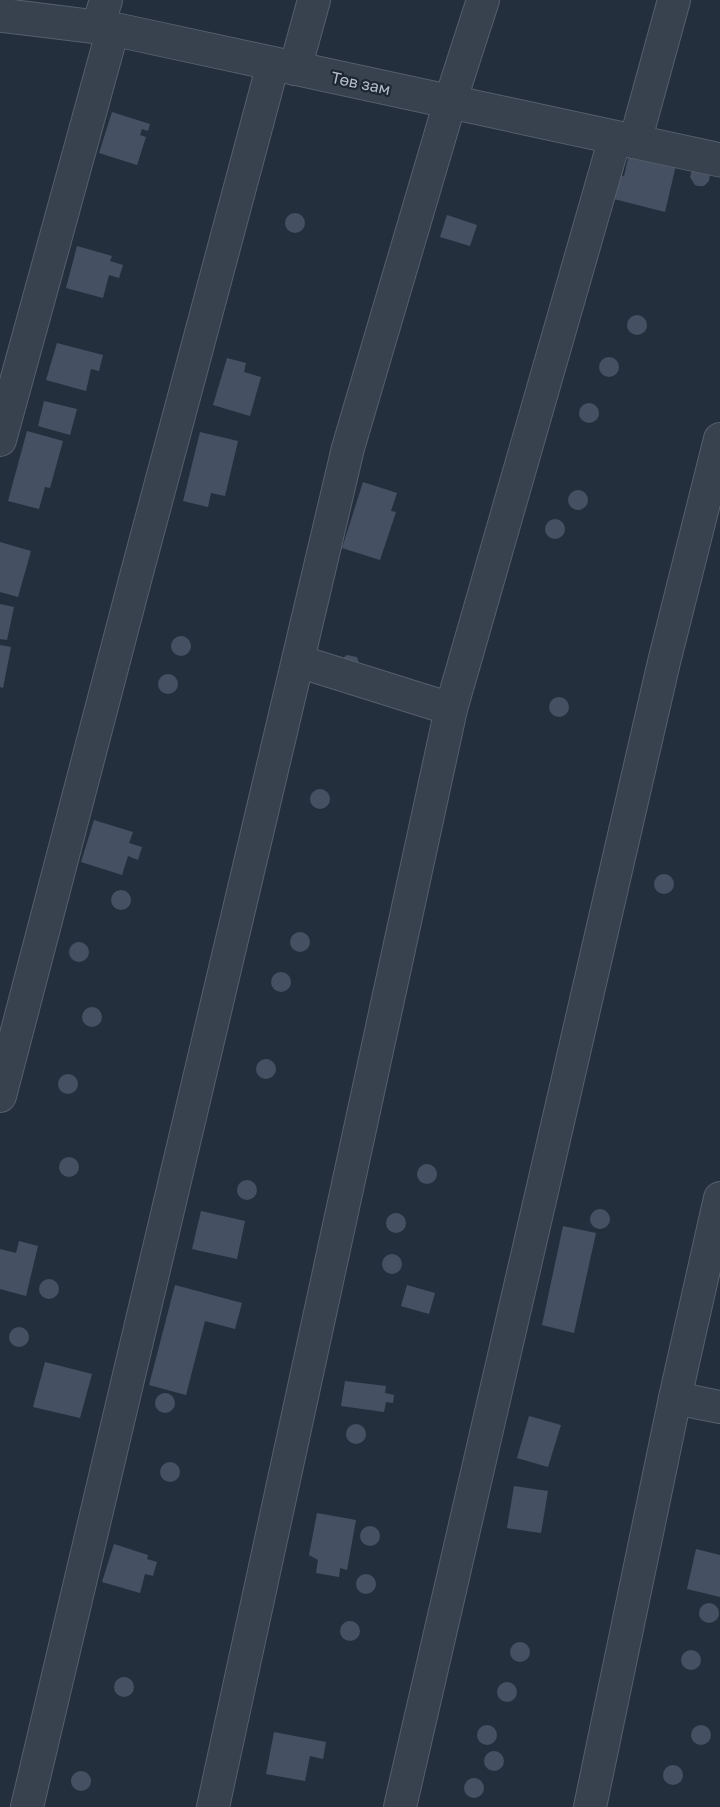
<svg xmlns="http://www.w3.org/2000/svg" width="720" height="1807" viewBox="0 0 720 1807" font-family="'Golos Text',sans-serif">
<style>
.building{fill:#455162}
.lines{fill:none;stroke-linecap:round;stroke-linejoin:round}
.minor-casing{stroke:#565f6c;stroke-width:34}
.tertiary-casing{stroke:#565f6c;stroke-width:35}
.minor{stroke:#38414e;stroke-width:32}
.tertiary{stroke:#38414e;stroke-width:33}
.labels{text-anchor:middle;stroke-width:4.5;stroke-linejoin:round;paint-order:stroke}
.street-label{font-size:16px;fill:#b4bcc9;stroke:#1d2633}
</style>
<rect width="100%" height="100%" fill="#242f3e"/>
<g class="building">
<path d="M112,112L150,124L148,131L142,129L140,135L146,137L137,165L99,153Z"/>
<path d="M630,150L677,161L665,212L610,198L616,174L624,176Z"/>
<path d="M692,170L710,174L709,181L704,186H698L695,185L690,177Z"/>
<circle cx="295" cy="223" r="10"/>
<path d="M447,215L477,225L470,246L440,237Z"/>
<path d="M77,246L112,256L110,261L123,265L119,278L109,275L103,298L66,288Z"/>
<circle cx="637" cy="325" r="10"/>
<path d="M57,343L103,355L99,371L91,369L86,391L46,380Z"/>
<circle cx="609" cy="367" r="10"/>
<path d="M227,358L246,363L244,372L261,377L250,416L213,405Z"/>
<path d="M44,401L77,409L70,435L38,426Z"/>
<circle cx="589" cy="413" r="10"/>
<path d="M27,431L63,441L50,488L45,487L39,509L8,501Z"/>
<path d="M200,432L238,441L225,496L211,493L208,507L183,501Z"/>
<path d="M363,482L397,493L391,511L396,512L380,560L342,548Z"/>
<circle cx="578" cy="500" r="10"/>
<circle cx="555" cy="529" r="10"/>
<path d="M0,542L31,551L18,597L0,592Z"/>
<path d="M0,604L14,607L7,640L0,639Z"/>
<circle cx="181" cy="646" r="10"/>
<path d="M0,645L11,647L3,688L0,687Z"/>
<path d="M347,655L357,657L360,666L342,659Z"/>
<circle cx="168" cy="684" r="10"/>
<circle cx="559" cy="707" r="10"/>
<circle cx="320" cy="799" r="10"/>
<path d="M94,820L133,832L129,843L142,847L138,860L128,856L122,875L81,862Z"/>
<circle cx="664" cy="884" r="10"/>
<circle cx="121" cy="900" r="10"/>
<circle cx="300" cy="942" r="10"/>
<circle cx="79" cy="952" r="10"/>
<circle cx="281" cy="982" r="10"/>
<circle cx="92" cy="1017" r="10"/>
<circle cx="266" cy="1069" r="10"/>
<circle cx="68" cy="1084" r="10"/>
<circle cx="69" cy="1167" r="10"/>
<circle cx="427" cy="1174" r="10"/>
<circle cx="247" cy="1190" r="10"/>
<circle cx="600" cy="1219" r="10"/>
<path d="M201,1211L245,1221L237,1259L192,1249Z"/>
<circle cx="396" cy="1223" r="10"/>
<path d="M563,1226L596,1233L574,1333L542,1325Z"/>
<path d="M19,1241L38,1246L26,1296L0,1289V1249L16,1253Z"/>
<circle cx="392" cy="1264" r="10"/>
<circle cx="49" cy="1289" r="10"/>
<path d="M175,1285L242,1303L235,1329L205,1321L186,1395L149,1385Z"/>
<path d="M407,1285L435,1293L429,1314L401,1306Z"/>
<circle cx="19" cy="1337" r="10"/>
<path d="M45,1362L92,1374L80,1418L33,1407Z"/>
<path d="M345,1381L386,1386L385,1393L394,1395L393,1403L386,1402L384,1412L341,1406Z"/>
<circle cx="165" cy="1403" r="10"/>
<path d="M529,1416L561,1425L548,1467L517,1458Z"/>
<circle cx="356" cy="1434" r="10"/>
<circle cx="170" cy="1472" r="10"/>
<path d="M514,1486L548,1491L541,1533L507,1528Z"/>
<path d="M317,1513L356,1520L347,1570L340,1568L339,1577L316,1573L318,1560L309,1555Z"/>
<circle cx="370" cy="1536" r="10"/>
<path d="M114,1544L148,1555L147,1559L157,1562L153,1576L145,1574L140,1593L102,1582Z"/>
<path d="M696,1549L720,1555V1597L687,1589Z"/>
<circle cx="366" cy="1584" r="10"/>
<circle cx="709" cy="1613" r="10"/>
<circle cx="350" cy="1631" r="10"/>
<circle cx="520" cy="1652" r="10"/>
<circle cx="691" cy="1660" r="10"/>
<circle cx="124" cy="1687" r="10"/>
<circle cx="507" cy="1692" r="10"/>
<circle cx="487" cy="1735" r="10"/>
<circle cx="701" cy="1735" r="10"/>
<path d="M274,1732L326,1742L323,1759L310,1756L305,1781L266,1774Z"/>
<circle cx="494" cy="1761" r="10"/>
<circle cx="673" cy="1775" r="10"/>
<circle cx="81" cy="1781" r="10"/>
<circle cx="474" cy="1788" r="10"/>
</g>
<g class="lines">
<defs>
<g id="minor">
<path d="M98,26L106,0"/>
<path d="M295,69L314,0"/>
<path d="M635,142L674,0"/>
<path d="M0,440L113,29"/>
<path d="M298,661L451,709"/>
<path d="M0,1096L135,580L273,64"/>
<path d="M675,1398L720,1407"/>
<path d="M27,1807L348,448L450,102L483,0"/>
<path d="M213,1807L451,709L615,138"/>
<path d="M400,1807L664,662L720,439"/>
<path d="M590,1807L675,1398L720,1198"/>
</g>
<path id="tertiary" d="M0,15L113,29L720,160"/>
</defs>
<use href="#minor" class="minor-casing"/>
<use href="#tertiary" class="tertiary-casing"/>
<use href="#minor" class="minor"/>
<use href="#tertiary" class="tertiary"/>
</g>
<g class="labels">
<g class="street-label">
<text transform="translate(361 83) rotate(12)" y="6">Төв зам</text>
</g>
</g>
</svg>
